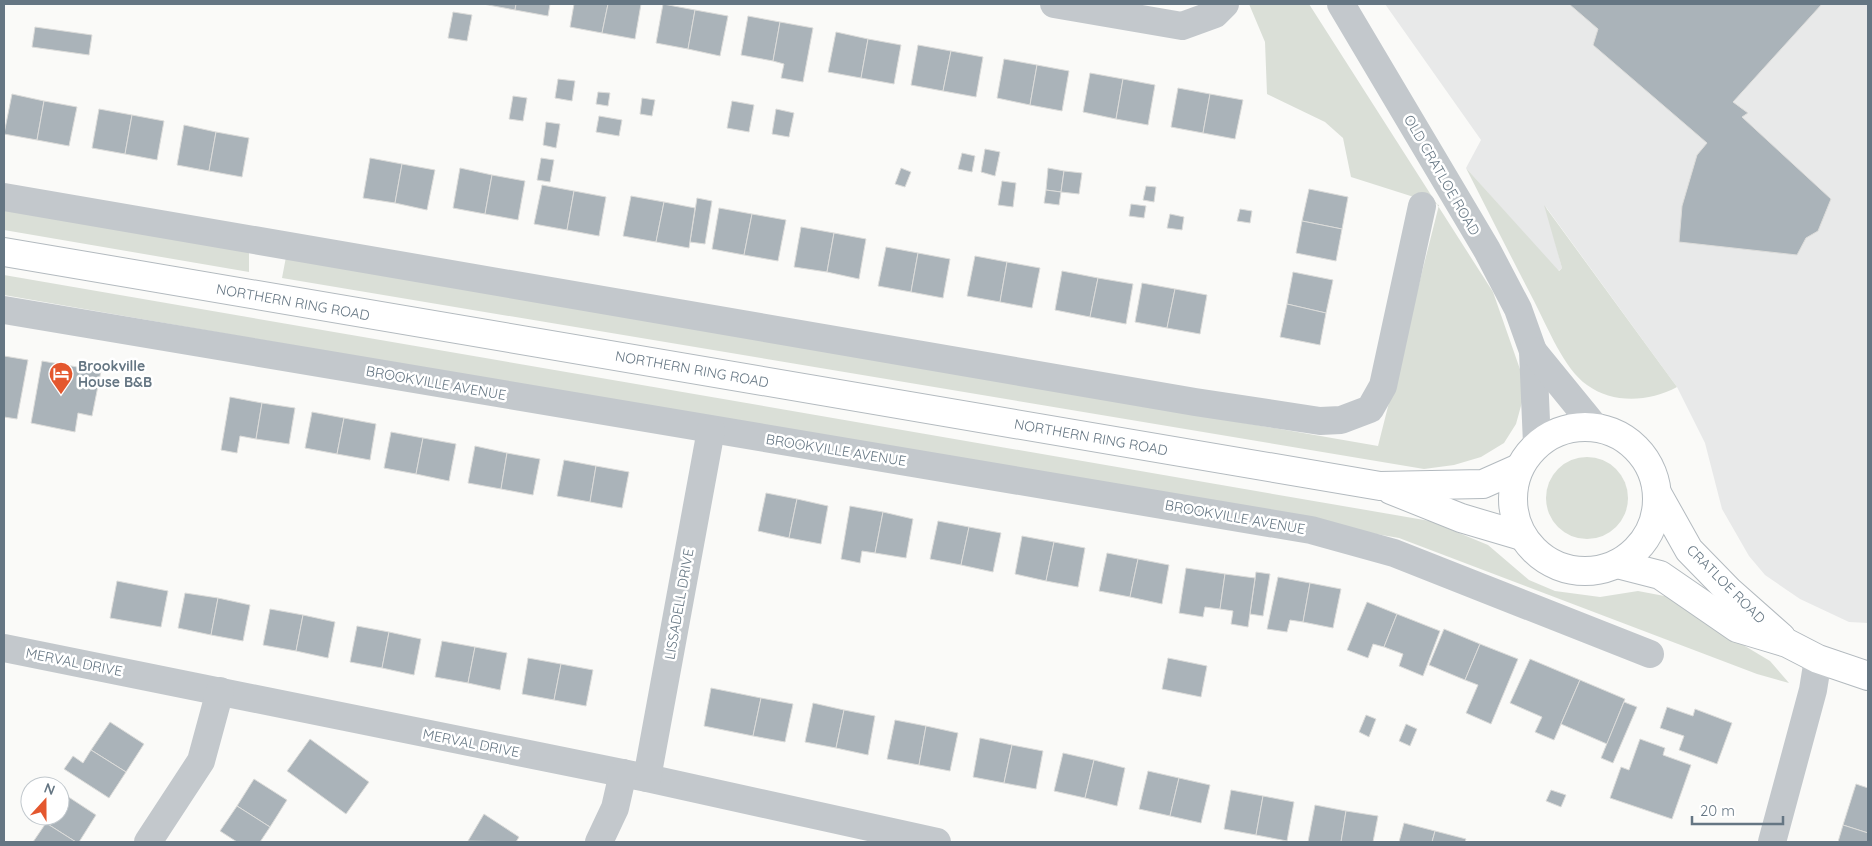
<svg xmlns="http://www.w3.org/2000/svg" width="1872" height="846" viewBox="0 0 1872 846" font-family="Quicksand,sans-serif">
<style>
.built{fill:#e8e9e9}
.grass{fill:#dadfd7}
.building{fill:#aab3b9;stroke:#dcdcda}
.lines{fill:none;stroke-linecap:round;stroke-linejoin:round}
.secondary-casing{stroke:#b3babf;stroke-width:30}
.minor{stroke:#c3c8cc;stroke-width:28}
.tertiary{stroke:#c3c8cc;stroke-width:28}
.secondary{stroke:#fff;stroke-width:28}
.labels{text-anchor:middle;stroke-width:5;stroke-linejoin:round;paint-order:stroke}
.street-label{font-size:14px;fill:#657683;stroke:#fff}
.poi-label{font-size:14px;font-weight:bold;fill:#657683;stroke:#fff;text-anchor:start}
</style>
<rect width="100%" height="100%" fill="#fafaf8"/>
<path class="built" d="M1385,4H1868V623L1849,622L1800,599L1765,575L1749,556L1722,509L1705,443L1677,387L1546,207L1562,268L1558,271L1466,168L1481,140Z"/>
<g class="grass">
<path d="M1249,4H1309L1493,292L1522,375L1524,395L1516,424L1504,443L1481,457L1454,465L1424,469L282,278L286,257L1378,446L1439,205L1351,177L1343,138L1325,122L1267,94L1265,42Z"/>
<path d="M1466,168L1559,271L1562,268L1544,205L1677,387C1649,402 1613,404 1587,385C1564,369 1547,326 1534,301C1511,257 1489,213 1466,168Z"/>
<path d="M4,206L249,251V272L4,230Z"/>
<path d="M4,275L1430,521L1488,545L1529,580L1555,591L1600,597L1638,591L1675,598L1698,618L1770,661L1789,683L1757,674L1399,538L4,295Z"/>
<circle cx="1587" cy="498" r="41"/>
</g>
<g class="building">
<path d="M483,4H516L515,10Z"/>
<path d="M516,4H550L548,16L515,10Z"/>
<path d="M574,4H608L602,33L570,27Z"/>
<path d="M608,4H641L635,39L602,33Z"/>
<path d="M663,4L695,10L688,49L656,43Z"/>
<path d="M1569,4H1822L1733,102L1748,113L1742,117L1831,199L1818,231L1806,238L1797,255L1679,242L1682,206L1697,155L1707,143L1593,45L1598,29Z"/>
<path d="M695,10L728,16L720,56L688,49Z"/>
<path d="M453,12L472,15L467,41L448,38Z"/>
<path d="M748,16L780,22L773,61L741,55Z"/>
<path d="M780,22L813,28L803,82L781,78L784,64L773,61Z"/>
<path d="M35,27L92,35L89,55L32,47Z"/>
<path d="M836,32L868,39L861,78L828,72Z"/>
<path d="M868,39L901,45L894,84L861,78Z"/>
<path d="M918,45L951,51L943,91L911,85Z"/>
<path d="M951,51L983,57L976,97L943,91Z"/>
<path d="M1004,59L1037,65L1030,105L997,98Z"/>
<path d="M1037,65L1069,71L1062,111L1030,105Z"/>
<path d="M1090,73L1123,79L1116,119L1083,112Z"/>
<path d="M558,79L575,81L572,101L555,98Z"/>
<path d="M1123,79L1155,85L1148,125L1116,119Z"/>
<path d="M1178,88L1210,94L1203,133L1171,127Z"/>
<path d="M598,92L610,93L608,106L596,104Z"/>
<path d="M12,94L44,101L37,140L4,134Z"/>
<path d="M1210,94L1243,100L1235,139L1203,133Z"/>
<path d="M513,96L527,98L523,121L509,119Z"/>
<path d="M642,98L655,100L652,116L640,114Z"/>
<path d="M44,101L77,107L69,146L37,140Z"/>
<path d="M732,101L754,105L749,132L727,128Z"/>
<path d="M99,109L132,115L125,154L92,148Z"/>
<path d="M776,109L794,113L789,137L772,134Z"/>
<path d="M132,115L164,121L157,160L125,154Z"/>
<path d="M599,116L622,120L619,136L596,132Z"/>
<path d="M546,122L560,124L556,148L543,145Z"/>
<path d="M184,125L216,132L209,171L177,165Z"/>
<path d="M216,132L249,138L242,177L209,171Z"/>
<path d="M985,149L1000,152L995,176L981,172Z"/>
<path d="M962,153L975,156L972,172L958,169Z"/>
<path d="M370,158L402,164L395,203L363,198Z"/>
<path d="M541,158L554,160L550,182L537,180Z"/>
<path d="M402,164L435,170L427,210L395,203Z"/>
<path d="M460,168L492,175L485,214L453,208Z"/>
<path d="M901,168L911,172L905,187L895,184Z"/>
<path d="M1048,168L1064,171L1061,192L1046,190Z"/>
<path d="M1064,171L1082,173L1079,194L1061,192Z"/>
<path d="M492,175L525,181L518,220L485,214Z"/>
<path d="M1002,181L1016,183L1013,207L998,205Z"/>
<path d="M542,185L574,191L567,230L534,224Z"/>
<path d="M1146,186L1156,187L1154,202L1143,200Z"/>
<path d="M1309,189L1348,197L1342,229L1302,221Z"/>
<path d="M1046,190L1061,192L1059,205L1044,203Z"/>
<path d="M574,191L606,197L599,236L567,230Z"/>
<path d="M631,196L664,202L656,242L623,236Z"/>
<path d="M697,198L712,201L705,244L690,242Z"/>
<path d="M664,202L695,208L689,248L656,242Z"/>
<path d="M1131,204L1146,206L1144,218L1129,216Z"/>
<path d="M719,208L752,214L744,255L712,249Z"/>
<path d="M1240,209L1252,211L1250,223L1237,221Z"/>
<path d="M752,214L786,220L778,261L744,255Z"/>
<path d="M1170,214L1184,217L1182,230L1167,228Z"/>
<path d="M1302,221L1342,229L1336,261L1296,253Z"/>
<path d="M801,227L834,233L827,272L794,267Z"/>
<path d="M834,233L866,239L859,279L827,272Z"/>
<path d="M886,247L918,253L911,292L878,286Z"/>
<path d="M918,253L950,259L943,298L911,292Z"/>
<path d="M975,256L1007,262L1000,302L967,296Z"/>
<path d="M1007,262L1040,268L1032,308L1000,302Z"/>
<path d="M1062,271L1098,278L1090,317L1055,310Z"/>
<path d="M1293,272L1333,280L1326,313L1287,304Z"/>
<path d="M1098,278L1133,284L1126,324L1090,317Z"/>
<path d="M1142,283L1175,289L1167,328L1135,322Z"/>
<path d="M1175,289L1207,295L1200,334L1167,328Z"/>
<path d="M1287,304L1326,313L1320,345L1280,337Z"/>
<path d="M4,356L28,360L17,419L4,417Z"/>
<path d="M42,361L101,371L92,416L78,413L75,432L31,423Z"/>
<path d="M230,397L262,403L256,439L240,436L237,453L221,450Z"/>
<path d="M262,403L295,408L289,444L256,439Z"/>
<path d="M312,412L344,418L337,454L305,448Z"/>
<path d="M344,418L376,424L370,460L337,454Z"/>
<path d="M391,432L423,438L416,474L384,468Z"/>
<path d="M423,438L456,444L449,481L416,474Z"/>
<path d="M475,446L507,453L501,489L468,483Z"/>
<path d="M507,453L540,459L533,495L501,489Z"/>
<path d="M564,460L596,466L590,502L557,496Z"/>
<path d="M596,466L629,472L622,508L590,502Z"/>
<path d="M766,493L797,499L789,538L758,531Z"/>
<path d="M797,499L828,506L821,544L789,538Z"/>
<path d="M850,506L883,512L875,553L862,551L860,563L841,559Z"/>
<path d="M883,512L913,519L906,558L875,553Z"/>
<path d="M938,521L969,527L961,565L930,559Z"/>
<path d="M969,527L1001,533L993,572L961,565Z"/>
<path d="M1022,536L1054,542L1046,581L1015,574Z"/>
<path d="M1054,542L1085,548L1078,587L1046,581Z"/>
<path d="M1107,553L1138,559L1130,597L1099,591Z"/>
<path d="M1138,559L1169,565L1162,604L1130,597Z"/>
<path d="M1186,568L1225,574L1220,609L1205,607L1203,617L1179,613Z"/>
<path d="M1256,572L1270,574L1263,616L1250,614Z"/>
<path d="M1225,574L1255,578L1248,627L1231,624L1233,611L1220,609Z"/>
<path d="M1278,577L1310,583L1303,622L1290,620L1287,632L1267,629Z"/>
<path d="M117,581L168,591L161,627L110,618Z"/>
<path d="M1310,583L1341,589L1333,628L1303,622Z"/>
<path d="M185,593L218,598L211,635L178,628Z"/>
<path d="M218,598L250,605L243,641L211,635Z"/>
<path d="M1367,602L1397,614L1384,647L1373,644L1368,658L1347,650Z"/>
<path d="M270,609L303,615L296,651L263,645Z"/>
<path d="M1397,614L1440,631L1423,676L1399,666L1403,654L1384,647Z"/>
<path d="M303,615L335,622L328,658L296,651Z"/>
<path d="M357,626L389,632L382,668L350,662Z"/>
<path d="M1444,629L1480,644L1465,680L1429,665Z"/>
<path d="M389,632L421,639L414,675L382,668Z"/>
<path d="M442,641L475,647L468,683L435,677Z"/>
<path d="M1480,644L1518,659L1491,724L1466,713L1478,685L1465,680Z"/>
<path d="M475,647L507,653L500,690L468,683Z"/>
<path d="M528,658L561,664L554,700L522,694Z"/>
<path d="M1168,658L1207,666L1201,697L1162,689Z"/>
<path d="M1530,659L1580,680L1554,740L1535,732L1542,717L1510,703Z"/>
<path d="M561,664L593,670L586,706L554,700Z"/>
<path d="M1580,680L1625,699L1607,744L1561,724Z"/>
<path d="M711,688L761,698L753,736L704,726Z"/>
<path d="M761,698L793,704L785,742L753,736Z"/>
<path d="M1624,702L1637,707L1613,763L1601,758Z"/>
<path d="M813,703L844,710L836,748L805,742Z"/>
<path d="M1667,707L1693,716L1695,709L1732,723L1717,764L1679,750L1684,736L1660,728Z"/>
<path d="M844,710L875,716L868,755L836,748Z"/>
<path d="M1366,715L1376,719L1369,737L1359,732Z"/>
<path d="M895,720L926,726L919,765L887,759Z"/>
<path d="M110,722L144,744L126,772L91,750Z"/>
<path d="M1406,724L1417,729L1410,746L1399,741Z"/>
<path d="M926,726L958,733L950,771L919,765Z"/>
<path d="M980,738L1012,745L1004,783L973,777Z"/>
<path d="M310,739L369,782L346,814L287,771Z"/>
<path d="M1640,739L1665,748L1663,755L1691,765L1672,819L1610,798L1621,767L1629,770Z"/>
<path d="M1012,745L1043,751L1036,789L1004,783Z"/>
<path d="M91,750L126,772L109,798L64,769L73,756L83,763Z"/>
<path d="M1063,753L1094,760L1085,798L1054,791Z"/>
<path d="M1094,760L1125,768L1117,806L1085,798Z"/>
<path d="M1148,771L1179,778L1170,816L1139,809Z"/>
<path d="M1179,778L1210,785L1201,823L1170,816Z"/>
<path d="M254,779L287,800L270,827L237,806Z"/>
<path d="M1856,784L1868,788V833L1843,825Z"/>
<path d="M1231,790L1263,796L1256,835L1224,829Z"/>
<path d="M1551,790L1566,795L1561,807L1546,801Z"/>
<path d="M64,794L96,815L79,842H76L35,816H60V800Z"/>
<path d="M1263,796L1294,802L1287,841L1256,835Z"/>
<path d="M1315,805L1346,811L1341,842H1308Z"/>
<path d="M237,806L270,827L260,842H237L220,831Z"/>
<path d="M1346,811L1378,816L1373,842H1341Z"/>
<path d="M484,814L519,837L516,842L468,841Z"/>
<path d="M46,823L76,842H33Z"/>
<path d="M1404,823L1435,831L1432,842H1399Z"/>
<path d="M1843,825L1868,833V842H1838Z"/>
<path d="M1435,831L1466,839L1465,842H1432Z"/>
</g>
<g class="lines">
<defs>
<g id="secondary">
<path d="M4,252L1380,486L1483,484L1519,468"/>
<circle cx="1585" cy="499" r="72"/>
<path d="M1391,490L1461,518L1522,536"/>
<path d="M1657,493L1689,550L1729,591L1781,637"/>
<path d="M1617,564L1660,575L1737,628L1787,643L1818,659L1868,676"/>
</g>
</defs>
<use href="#secondary" class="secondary-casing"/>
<g class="minor">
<path d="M1054,4L1182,26L1215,14L1225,4"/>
<path d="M4,197L1195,402L1320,421L1341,420L1370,409L1383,386L1422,206"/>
<path d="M4,310L1311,530L1394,553L1650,654"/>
<path d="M4,648L647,778L937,842"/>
<path d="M647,778L711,430"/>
<path d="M148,842L201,761L220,691"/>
<path d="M599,842L615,808L623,773"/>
<path d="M1772,842L1813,690L1818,659"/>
</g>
<g class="tertiary">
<path d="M1341,4L1487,250L1518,309L1533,351L1537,444"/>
<path d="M1533,351L1595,427"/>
</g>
<use href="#secondary" class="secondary"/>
</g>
<defs>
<symbol id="hotel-pin" viewBox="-11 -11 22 30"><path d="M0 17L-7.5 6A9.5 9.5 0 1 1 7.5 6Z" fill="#e4572e" stroke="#fff"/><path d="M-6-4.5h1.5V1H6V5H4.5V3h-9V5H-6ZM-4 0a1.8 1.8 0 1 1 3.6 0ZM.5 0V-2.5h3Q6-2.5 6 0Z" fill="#fff"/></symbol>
</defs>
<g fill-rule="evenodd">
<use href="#hotel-pin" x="47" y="360" width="28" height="38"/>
</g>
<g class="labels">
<g class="street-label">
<text transform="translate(1442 175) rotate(60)" y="5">OLD CRATLOE ROAD</text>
<text transform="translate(293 302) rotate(10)" y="5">NORTHERN RING ROAD</text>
<text transform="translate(692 369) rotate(10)" y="5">NORTHERN RING ROAD</text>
<text transform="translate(436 383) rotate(10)" y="5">BROOKVILLE AVENUE</text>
<text transform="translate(1091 437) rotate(10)" y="5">NORTHERN RING ROAD</text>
<text transform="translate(836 450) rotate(9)" y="5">BROOKVILLE AVENUE</text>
<text transform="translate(1235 517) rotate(10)" y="5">BROOKVILLE AVENUE</text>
<text transform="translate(1726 584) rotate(45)" y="5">CRATLOE ROAD</text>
<text transform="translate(679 604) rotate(-80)" y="5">LISSADELL DRIVE</text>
<text transform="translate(74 662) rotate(11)" y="5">MERVAL DRIVE</text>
<text transform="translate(471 743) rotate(11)" y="5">MERVAL DRIVE</text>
</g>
<g class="poi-label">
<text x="78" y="371">Brookville<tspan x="78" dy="16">House B&amp;B</tspan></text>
</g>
</g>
<rect width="1872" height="846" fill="none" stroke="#657683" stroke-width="10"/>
<g transform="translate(45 801) rotate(21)"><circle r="24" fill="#ffffff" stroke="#c1c8cd"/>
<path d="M0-4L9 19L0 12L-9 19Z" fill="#e4572e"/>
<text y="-8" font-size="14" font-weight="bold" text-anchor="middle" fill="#657683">N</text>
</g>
<path d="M1692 816v8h91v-8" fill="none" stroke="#657683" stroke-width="2.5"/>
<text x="1700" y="816" font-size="15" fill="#657683" stroke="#ffffff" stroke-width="4" paint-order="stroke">20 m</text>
</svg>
